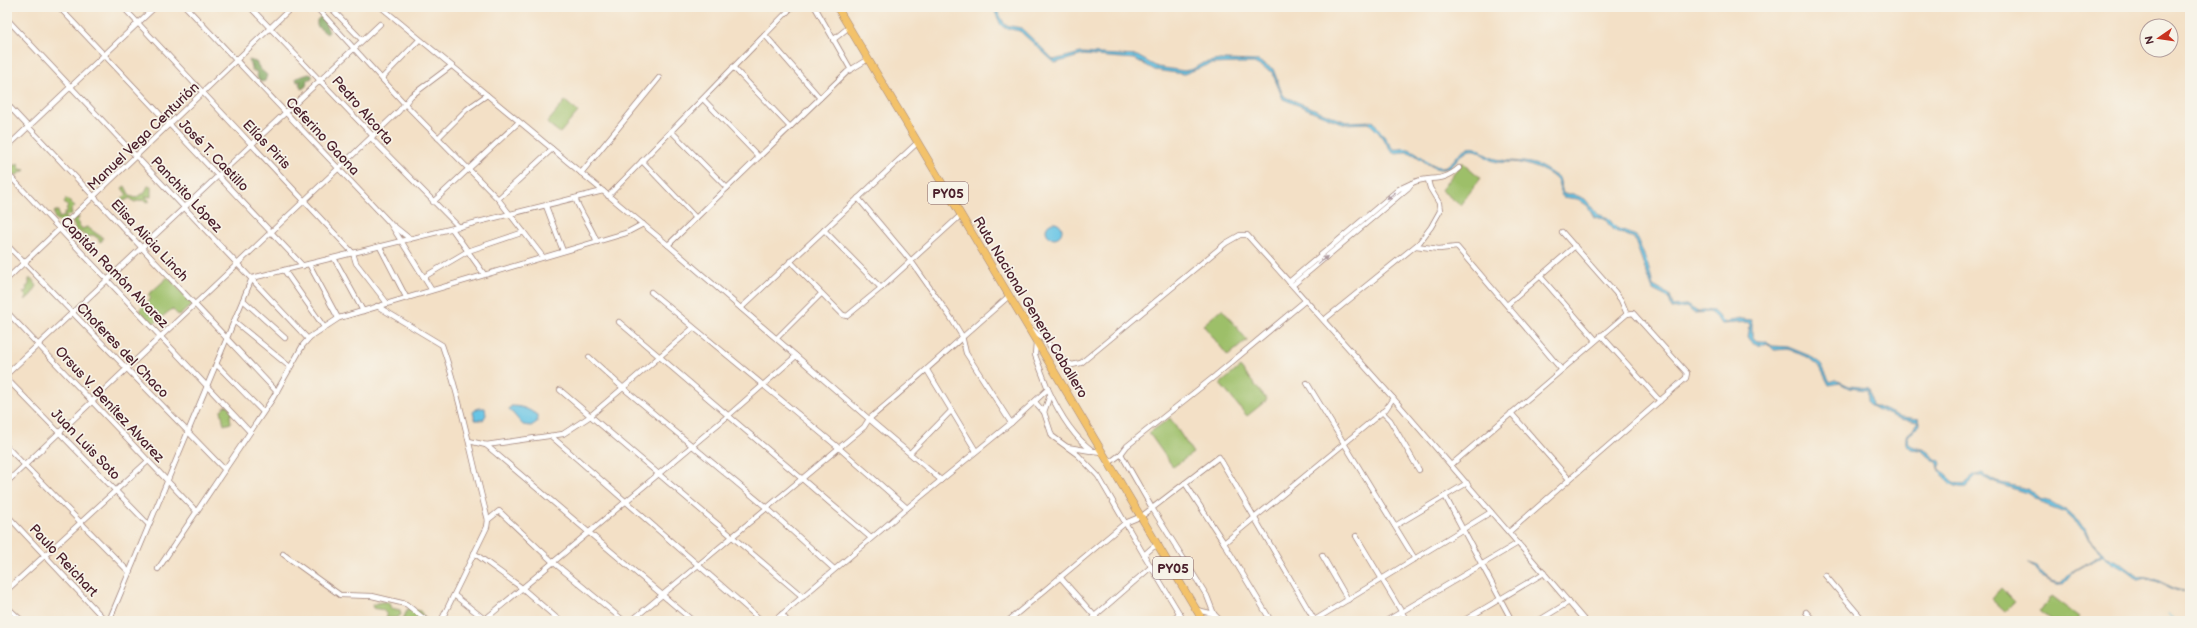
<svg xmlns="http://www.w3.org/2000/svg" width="2197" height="628" viewBox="0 0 2197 628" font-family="'Balsamiq Sans',sans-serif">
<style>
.green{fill:#9dbf69;stroke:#746f4a}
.forest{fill:#7ea65d;stroke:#646244}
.water{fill:#67c5e5;stroke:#587288}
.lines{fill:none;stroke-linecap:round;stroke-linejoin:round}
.stream{stroke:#67c5e5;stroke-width:1}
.minor-casing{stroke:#9e8078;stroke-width:6}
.trunk-casing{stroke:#9e8078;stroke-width:8}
.minor{stroke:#fff;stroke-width:4.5}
.trunk{stroke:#f3c26a;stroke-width:7}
.oneway{fill:#ae9aa0}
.labels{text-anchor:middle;stroke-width:3.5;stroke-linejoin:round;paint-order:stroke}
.shield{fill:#f7f3e8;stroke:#7e5f64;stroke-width:1}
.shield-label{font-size:13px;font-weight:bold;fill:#4a1f2b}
.street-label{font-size:14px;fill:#4a1f2b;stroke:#f7f3e8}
</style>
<rect width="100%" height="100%" fill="#f7f3e8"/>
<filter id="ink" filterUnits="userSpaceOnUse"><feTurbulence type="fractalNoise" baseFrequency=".025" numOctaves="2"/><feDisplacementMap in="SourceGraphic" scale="8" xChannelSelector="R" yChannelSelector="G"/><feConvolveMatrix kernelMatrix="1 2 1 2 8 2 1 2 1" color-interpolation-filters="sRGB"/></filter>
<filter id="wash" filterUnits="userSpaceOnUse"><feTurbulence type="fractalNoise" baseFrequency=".012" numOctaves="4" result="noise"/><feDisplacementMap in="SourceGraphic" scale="16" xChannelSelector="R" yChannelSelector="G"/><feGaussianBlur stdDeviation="0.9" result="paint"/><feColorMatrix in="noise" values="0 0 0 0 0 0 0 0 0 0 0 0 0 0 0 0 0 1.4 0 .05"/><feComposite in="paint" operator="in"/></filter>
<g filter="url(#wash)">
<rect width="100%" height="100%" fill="#f3e0c6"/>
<g class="green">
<path d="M565,101L578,112L560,133L547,123Z"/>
<path d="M1462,162L1481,178L1460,205L1441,190Z"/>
<path d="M18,163L20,169L25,170L15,176L10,170L14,164L16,166Z"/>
<path d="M125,186L130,196L136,198L141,194H144L148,186H151V197L145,196L149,200V202L143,200L134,202L130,198L124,201L122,198L127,195L122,188Z"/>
<path d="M66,199L75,206L71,210L72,215L65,216L67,219L62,223L55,219L54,213L55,211H58L59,218L65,216L64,213L68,211L66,209L68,207L64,203Z"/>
<path d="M79,217L77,222L82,229L87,227L103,238L102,241L99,242V239L93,235L88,237L76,230L72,221L73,218Z"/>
<path d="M168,277L193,304L179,316L172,309L153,324L139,310L151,298L148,295Z"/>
<path d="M29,279H32L37,286L31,295L25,300L26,295L23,293L27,290L26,287L29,285Z"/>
<path d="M1222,309L1247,340L1228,356L1203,325Z"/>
<path d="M1240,367L1267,400L1247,416L1220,384Z"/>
<path d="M226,405L234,410L230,416L231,423L224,425L221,410Z"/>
<path d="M1170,418L1193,453L1173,467L1149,433Z"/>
<path d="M2001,588L2015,602L2005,612L1991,599Z"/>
<path d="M2051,596L2079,617L2076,621H2053L2040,611Z"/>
<path d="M381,602H388L391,608L400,610L401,615L396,618H386L387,615L383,610L373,608L372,605Z"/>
<path d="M408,608L420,611L427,621H402Z"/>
</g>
<g class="forest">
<path d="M322,15L329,32L327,34L317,26V20Z"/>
<path d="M249,60L256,62L260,69L267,75L265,81L262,82L258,79L256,71H252Z"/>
<path d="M309,74L312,75V78L307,80L306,86L302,89L299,84L301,81L297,82L296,78Z"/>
</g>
<g class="water">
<path d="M993,7H995L1005,25L1021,28L1054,60L1081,53L1137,56L1157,67L1184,71L1193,69L1203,63L1220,60L1258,61L1273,69L1282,93L1285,97L1346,122L1373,121L1393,149C1399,150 1405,147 1411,150C1421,154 1429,166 1441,167C1457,167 1458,141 1480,149C1493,166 1519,158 1537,165C1545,168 1552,174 1559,178L1563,194H1573L1585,199L1597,214L1608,218L1616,228L1636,236L1648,265L1653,286L1670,295L1673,306L1686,305L1698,312L1703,310L1713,311L1724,322L1742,319L1751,320L1752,324V338L1757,342L1767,341L1772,346L1788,347L1810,356L1821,364L1830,382L1836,380L1849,386L1869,388L1872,405L1901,417L1918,419L1920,425L1908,436V443C1914,449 1920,447 1926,451C1932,454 1933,459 1940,461L1941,464L1939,468L1955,483L1964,485L1974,476L1982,473L1997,482L2027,489L2039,499L2051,502L2067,511L2085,528L2090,540L2107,557L2117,561L2138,577C2154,574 2168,589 2184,591L2182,592C2169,589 2159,581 2146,578C2143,578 2140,580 2137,580C2126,568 2112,565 2103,555C2095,561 2088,563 2080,568C2072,572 2069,578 2063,584H2057L2041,577L2035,567L2028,563L2037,566C2040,577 2051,582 2061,583L2069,574L2102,554L2089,540L2084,530L2065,512L2044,504L2027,493L1995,483L1983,476H1977L1966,487C1952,490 1938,473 1938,463L1920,450L1911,449L1906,444V436L1915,428L1918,422L1900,419L1878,410L1869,405L1867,401L1868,390L1849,388L1840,383L1829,385L1820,367L1809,358L1788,349L1774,350L1767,343C1759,346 1754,347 1748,338L1750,325L1748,322L1722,324L1710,312L1694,313L1686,307L1672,309L1669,298L1653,290L1634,238L1613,230L1605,219L1594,217L1588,206L1578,199L1563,197C1558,192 1561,183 1555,178C1544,169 1526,163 1512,162C1506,162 1500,163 1494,161C1485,159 1480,148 1470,150C1458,152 1455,168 1443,169C1432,170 1423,159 1413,154C1406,150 1401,153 1393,153L1379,133L1369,123L1344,124L1283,99L1272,72L1254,63H1238L1210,64L1184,74L1155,70L1135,59L1083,55L1055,63L1020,31L1005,28L1001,25Z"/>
<circle cx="1054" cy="230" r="8"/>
<path d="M511,406C521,406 529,409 537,415V422L531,426L523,425L509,409Z"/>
<path d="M478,408H485L486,415L483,420H475L473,412Z"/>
</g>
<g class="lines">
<path class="stream" d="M2167,615L2176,621"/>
</g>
</g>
<g filter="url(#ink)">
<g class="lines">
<defs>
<g id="minor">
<path d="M59,7L303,266"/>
<path d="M123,7L353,253L356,263L387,303"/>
<path d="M186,7L390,223L431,289"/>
<path d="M250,7L373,136L371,138L459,227"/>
<path d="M316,7L404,103L498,199L543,257"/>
<path d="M330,7L362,40"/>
<path d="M381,7L668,245L869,419L941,480"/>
<path d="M815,7L851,70"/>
<path d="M7,19L308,339"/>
<path d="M765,35L820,98"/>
<path d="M833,40L849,27"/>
<path d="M733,67L790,127"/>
<path d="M382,78L419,40"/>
<path d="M703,99L759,157"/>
<path d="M7,104L277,392"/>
<path d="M671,131L727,188"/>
<path d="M438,138L467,109L487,95"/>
<path d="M7,147L155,7"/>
<path d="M642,161L696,218"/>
<path d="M7,173L250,432"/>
<path d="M581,173L659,78"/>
<path d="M1412,183C1430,175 1441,184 1459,168"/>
<path d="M608,196L792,7"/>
<path d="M575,198C581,214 591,226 597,242"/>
<path d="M858,198L911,261L951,318L962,336L966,353L1011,423"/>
<path d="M498,199L552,149"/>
<path d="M433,202L519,122"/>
<path d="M546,206L563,251"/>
<path d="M394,226L410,239"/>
<path d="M452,229L484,274"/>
<path d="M824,230L881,288"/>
<path d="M1562,232L1615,292L1621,300L1627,314"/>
<path d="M7,245L225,470"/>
<path d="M668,245L847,72L868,59"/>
<path d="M1416,246L1439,249L1457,247L1561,369"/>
<path d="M380,247L406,297"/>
<path d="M334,258L363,311"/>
<path d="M790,261L843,315L847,316L881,288L961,215"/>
<path d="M309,264L338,318"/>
<path d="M284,270L324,327"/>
<path d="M1540,276L1596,340"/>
<path d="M424,277L468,251L524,232"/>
<path d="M7,279L292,7"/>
<path d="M1289,282L1399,189L1412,183L1408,188L1293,285"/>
<path d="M651,292L839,448L907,508"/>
<path d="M243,300L285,338"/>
<path d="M1507,305L1575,246"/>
<path d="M377,306L442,345C462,402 472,462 488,520L487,527L441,621"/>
<path d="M741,308L917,143"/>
<path d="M7,312L197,512"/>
<path d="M1324,320L1419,243L1431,227L1440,211L1439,203L1430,188L1428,180"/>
<path d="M234,321L290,367"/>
<path d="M619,322L871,538"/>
<path d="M1031,329L1047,342L1060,358L1072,365L1081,363L1226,243L1240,235H1247L1393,398L1585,621"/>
<path d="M1601,335L1660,401"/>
<path d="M777,338L821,294"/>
<path d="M589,357L622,387L768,509L834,569"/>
<path d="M216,364L263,412"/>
<path d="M927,370L976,451"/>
<path d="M7,374L380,24"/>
<path d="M7,379L149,525"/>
<path d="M1307,383L1415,559"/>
<path d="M1048,389C1058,411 1073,437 1093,451L1102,452"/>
<path d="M560,390L803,597"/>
<path d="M1035,402L1044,412L1052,436L1078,455L1098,476L1144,555"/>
<path d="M1044,412L1050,395"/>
<path d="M1382,412L1390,420L1419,470"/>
<path d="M1511,413L1569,479"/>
<path d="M551,436L762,621"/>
<path d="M469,441L486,445L563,434L589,417L693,328"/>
<path d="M486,445L693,621"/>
<path d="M7,447L129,572"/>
<path d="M1067,447L1091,451"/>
<path d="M910,453L951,411"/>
<path d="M1121,454L1152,508L1207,596L1214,614"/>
<path d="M1109,463L1121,454L1127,446L1215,376L1306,300"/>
<path d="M1451,465L1627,314L1633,313L1687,373L1686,378L1509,532"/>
<path d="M7,482L399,111L411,96L451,66"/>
<path d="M1185,483L1224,543L1271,621"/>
<path d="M1445,496L1512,621"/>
<path d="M7,515L106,621"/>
<path d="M488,520L499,511L553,562L624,621"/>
<path d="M1395,526L1467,483"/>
<path d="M1356,536L1407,621"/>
<path d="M1224,543L1386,409L1393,398"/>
<path d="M1159,545L1153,547L1144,555L1184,621"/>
<path d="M474,553L522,588L560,621"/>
<path d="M283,554L340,595L372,596L406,604L427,621"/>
<path d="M1322,555L1348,600"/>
<path d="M158,569L273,398L303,345L310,337L339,318L626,233L643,224"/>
<path d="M1825,575L1864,621"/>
<path d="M1060,577L1099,621"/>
<path d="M7,590L148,461"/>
<path d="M454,595L487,621"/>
<path d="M7,607L22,621"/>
<path d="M1197,610L1214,614L1221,621"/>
<path d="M1806,612L1814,621"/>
<path d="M782,614L787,621"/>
<path d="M109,621L252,278L603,191"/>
<path d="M483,621L729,415L796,356"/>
<path d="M631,621L864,427L869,419C917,379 962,337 1009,296"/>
<path d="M774,621L907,508L1011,423L1048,389L1035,355L1036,342"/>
<path d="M1008,621L1125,523L1142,516L1219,457L1315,621"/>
<path d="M1089,621L1151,567"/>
<path d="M1171,621L1180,614"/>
<path d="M1313,621L1491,512"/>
<path d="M1386,621L1518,543"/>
<path d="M1463,621L1544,573"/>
<path d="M1538,621L1569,602"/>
</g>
<path id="trunk" d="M837,7L1203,621"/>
</defs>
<use href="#minor" class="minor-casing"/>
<use href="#trunk" class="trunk-casing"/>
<use href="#minor" class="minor"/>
<use href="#trunk" class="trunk"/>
</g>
<defs><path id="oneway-solid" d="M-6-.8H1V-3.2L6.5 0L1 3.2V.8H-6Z"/></defs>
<g class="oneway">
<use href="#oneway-solid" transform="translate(1391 196) rotate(140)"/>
<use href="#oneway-solid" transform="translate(1323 260) rotate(-40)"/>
</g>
</g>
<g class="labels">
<g class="shield">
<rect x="928" y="182" width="40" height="22" rx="3"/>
<rect x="1153" y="557" width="40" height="22" rx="3"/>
</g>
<g class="shield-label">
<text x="948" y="198">PY05</text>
<text x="1173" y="573">PY05</text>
</g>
<g class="street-label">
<text transform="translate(363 110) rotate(49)" y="5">Pedro Alcorta</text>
<text transform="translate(143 136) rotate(-44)" y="5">Manuel Vega Centurión</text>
<text transform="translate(323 136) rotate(47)" y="5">Ceferino Gaona</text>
<text transform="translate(267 144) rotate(46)" y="5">Elías Piris</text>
<text transform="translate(214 155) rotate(46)" y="5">José T. Castillo</text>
<text transform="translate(187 194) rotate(47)" y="5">Panchito López</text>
<text transform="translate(150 240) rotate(47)" y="5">Elisa Alicia Linch</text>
<text transform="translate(115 272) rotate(46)" y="5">Capitán Ramón Alvarez</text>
<text transform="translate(1031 307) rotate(59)" y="5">Ruta Nacional General Caballero</text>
<text transform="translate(123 350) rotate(46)" y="5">Choferes del Chaco</text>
<text transform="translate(110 404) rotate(47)" y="5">Orsus V. Benítez Alvarez</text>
<text transform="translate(86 444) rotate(46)" y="5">Juan Luis Soto</text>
<text transform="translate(64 560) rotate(47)" y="5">Paulo Reichart</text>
</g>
</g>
<rect width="2197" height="628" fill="none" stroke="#f7f3e8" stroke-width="24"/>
<g transform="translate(2159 38) rotate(257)"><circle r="19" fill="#f7f3e8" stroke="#b29e9c"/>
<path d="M0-3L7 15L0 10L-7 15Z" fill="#c8321e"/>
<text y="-6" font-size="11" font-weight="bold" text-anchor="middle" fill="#4a1f2b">N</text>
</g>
</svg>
